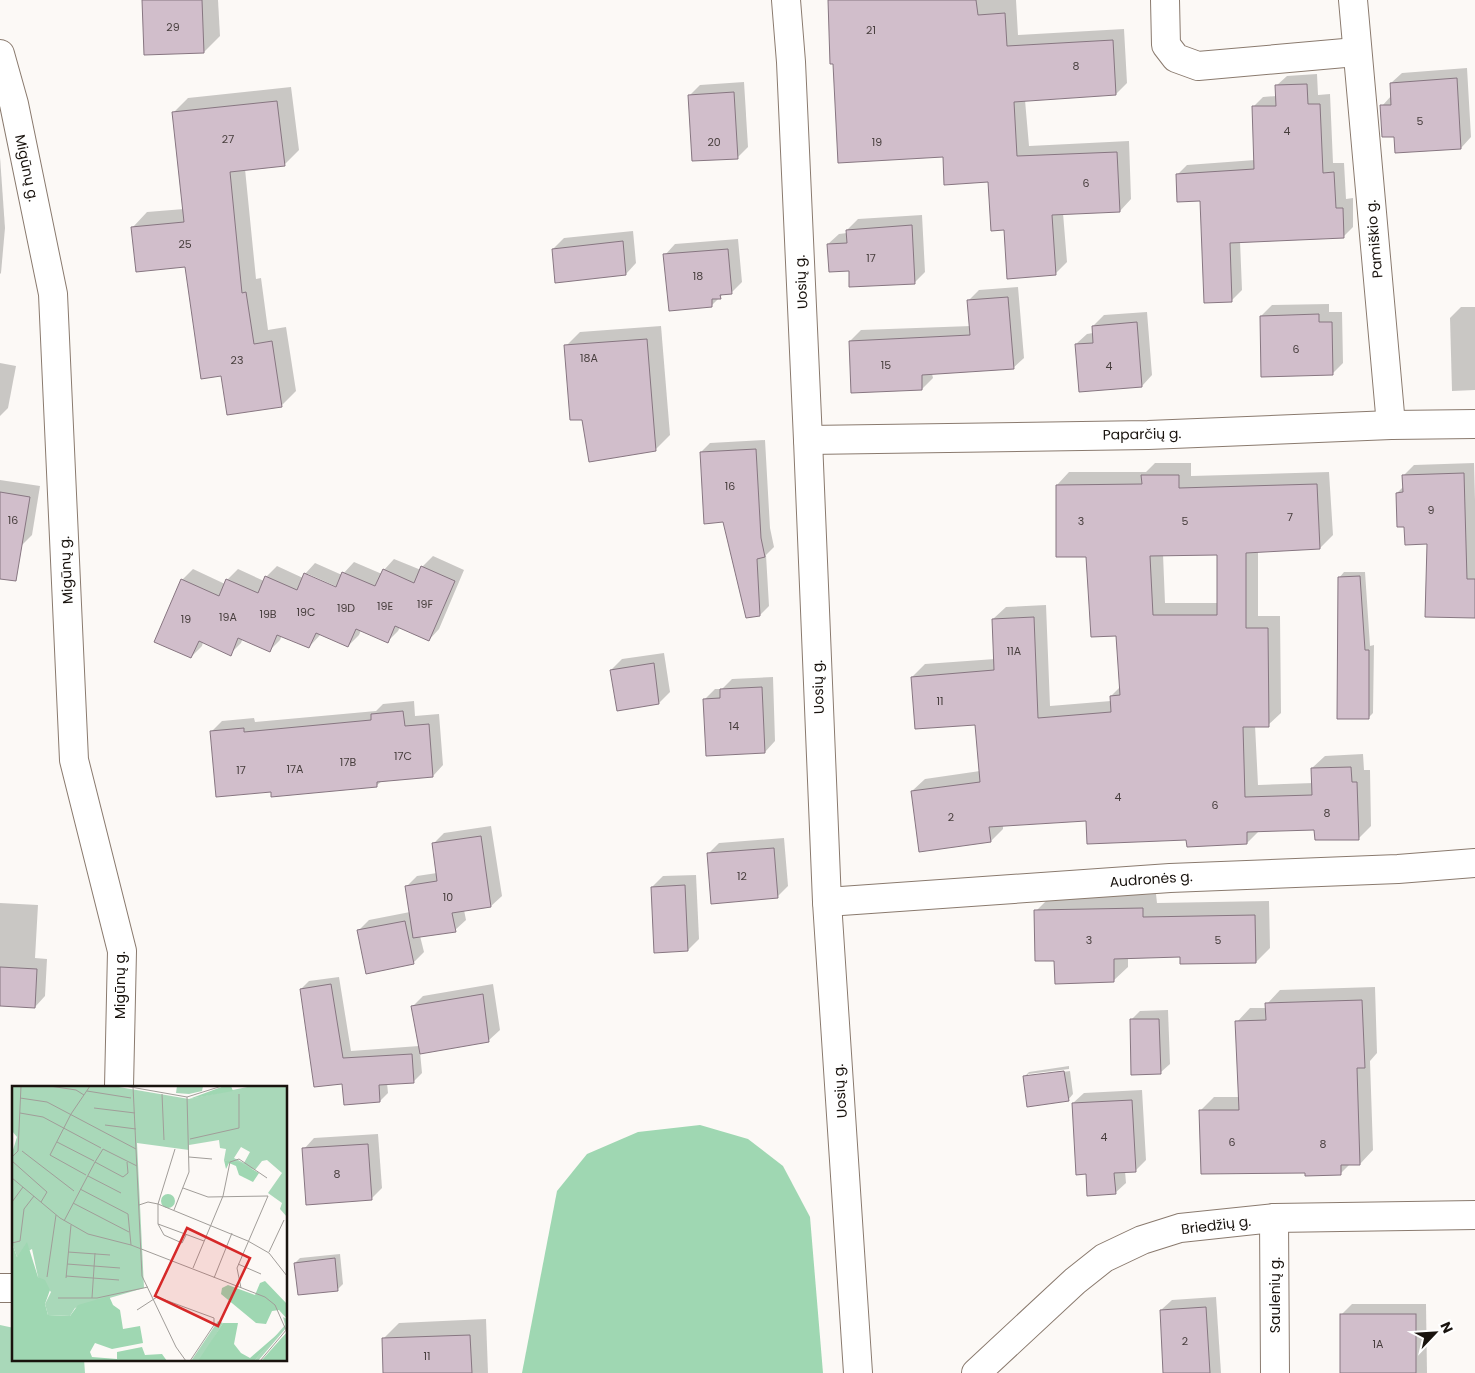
<svg xmlns="http://www.w3.org/2000/svg" width="1475" height="1373" viewBox="0 0 1475 1373" font-family="Poppins,sans-serif">
<style>
.green{fill:#a9d8b9}
.forest{fill:#9fd7b2}
.shadow{fill:#0003;fill-rule:evenodd}
.building{fill:#d1becb;stroke:#877681;fill-rule:evenodd}
.lines{fill:none;stroke-linecap:round;stroke-linejoin:round}
.street-casing{stroke:#8a7a6e;stroke-width:30}
.street{stroke:#fff;stroke-width:28}
.labels{text-anchor:middle;stroke-width:4.5;stroke-linejoin:round;paint-order:stroke}
.number-label{font-size:11px;fill:#473e3d}
.street-label{font-size:14px;fill:#19130e;stroke:#fff}
.inset-road{fill:none;stroke:#a19d99;stroke-width:1}
.view{fill:#d62828;fill-opacity:0.15;stroke:#d62828;stroke-width:2.5}
.inset-edge{fill:none;stroke:#19130e;stroke-width:2.5}
</style>
<rect width="100%" height="100%" fill="#fcf9f6"/>
<path class="green" d="M0,1325L14,1328V1359H84L85,1373H0Z"/>
<path class="forest" d="M700,1125L748,1139L783,1166L810,1217L823,1373H522L557,1191L587,1154L638,1132Z"/>
<g class="shadow">
<path d="M143,0H218L220,36L204,52Z"/>
<path d="M830,0H1016L1018,35L1124,29L1127,83L1116,94L1025,100L1029,146L1129,141L1131,199L1120,211L1063,213L1067,262L1055,274L1005,229L989,181L944,156Z"/>
<path d="M1467,68L1471,137L1461,148L1395,135L1382,106L1392,95L1391,83L1402,73Z"/>
<path d="M1317,74L1318,95L1330,94L1333,163H1344L1346,199L1353,198V227L1343,237L1240,241L1242,290L1232,300L1201,199L1177,175L1187,165L1255,160L1253,107L1263,97L1277,96L1276,86L1287,76Z"/>
<path d="M744,82L748,147L738,157L689,96L700,85Z"/>
<path d="M291,87L299,150L284,165L245,169L256,279L261,278L268,330L286,327L296,391L281,406L222,375L186,266L133,227L147,212L184,209L173,113L188,98Z"/>
<path d="M0,157L5,228L1,273L0,274Z"/>
<path d="M922,215L925,272L915,282L850,270L828,244L839,234L847,233V230L858,219Z"/>
<path d="M633,231L636,263L626,274L553,249L564,238Z"/>
<path d="M738,239L742,282L731,293H724L711,306L665,255L675,244Z"/>
<path d="M1018,287L1024,358L1013,368L932,374L933,378L922,389L850,341L861,330L971,326L969,300L979,290Z"/>
<path d="M1329,304V312H1342L1343,363L1332,374L1261,316L1272,305Z"/>
<path d="M1461,307H1475V390L1452,391L1450,318Z"/>
<path d="M1147,312L1152,375L1142,386L1076,344L1087,334L1093,333V326L1104,315Z"/>
<path d="M661,326L670,435L656,449L566,346L580,332Z"/>
<path d="M0,363L16,366L8,408L0,416Z"/>
<path d="M765,440L770,528L774,547L766,555L769,606L760,615L701,452L710,443Z"/>
<path d="M1155,463H1191V476L1329,472L1333,535L1320,548L1258,551V616H1280L1281,713L1268,725H1255L1258,785L1313,783L1312,768L1325,756L1363,754L1364,770H1370L1371,826L1359,838L1316,829L1260,830L1247,843L1188,839L1088,819L1003,825V829L991,841L912,791L925,779L980,771L976,724L912,677L925,664L995,659L993,619L1006,607L1046,605L1050,706L1111,701V696L1121,686L1117,635L1088,555L1057,485L1069,472H1146ZM1163,554H1219L1218,603H1165Z"/>
<path d="M1474,463L1475,500V617L1428,543L1405,526L1397,493L1404,486L1403,476L1414,465Z"/>
<path d="M0,480L40,486L32,535L21,546L0,543Z"/>
<path d="M433,556L464,570L439,629L429,640L400,627L398,631L388,641L361,630L359,635L348,646L321,634L309,647L282,635L280,640L270,650L243,638L241,643L230,654L203,642L202,646L191,657L182,580L193,569L225,584L227,580L238,569L264,581L266,577L277,566L303,578L305,574L315,563L342,575L354,562L382,574L384,570L394,559L421,570L422,567ZM308,574L342,589L341,591L308,577Z"/>
<path d="M1344,572H1365L1370,646L1374,645L1373,713L1368,718L1339,578Z"/>
<path d="M664,653L670,692L659,703L611,670L622,659Z"/>
<path d="M773,677L775,741L765,752L704,700L715,689H722L732,679Z"/>
<path d="M414,701L415,716L439,714L443,765L433,776L382,781L376,786L272,791L211,732L222,721L254,718L255,722L376,711L383,704Z"/>
<path d="M491,826L502,896L491,906L464,910L466,920L455,930L420,936L424,952L413,963L358,931L369,920L410,912L406,887L417,876L437,873L433,844L444,833Z"/>
<path d="M784,838L788,886L777,897L708,854L719,843Z"/>
<path d="M696,875L699,939L688,950L652,887L663,876Z"/>
<path d="M1156,894L1157,903L1269,901L1270,948L1256,962L1181,956L1128,957V967L1113,981L1056,959L1036,911L1050,897Z"/>
<path d="M0,903L38,905L35,958L47,959L45,996L35,1007L0,1005Z"/>
<path d="M339,977L351,1051L419,1046L413,1006L423,996L493,984L500,1030L489,1040L420,1052L422,1073L413,1082L387,1083L388,1093L380,1101L344,1082L301,989L309,981Z"/>
<path d="M1375,987L1377,1053L1370,1061L1373,1150L1360,1164H1350L1341,1173L1306,1172L1200,1111L1214,1097H1239L1237,1022L1250,1008H1267V1004L1280,990Z"/>
<path d="M1168,1010L1170,1064L1161,1072L1131,1020L1140,1011Z"/>
<path d="M1069,1066V1069L1028,1074V1077L1070,1071L1073,1094L1068,1100L1024,1077L1029,1072Z"/>
<path d="M1142,1090L1146,1160L1135,1171H1125L1126,1183L1115,1193L1087,1173L1073,1103L1084,1093Z"/>
<path d="M378,1134L382,1188L371,1199L304,1149L314,1138Z"/>
<path d="M340,1254L343,1284L338,1289L295,1263L300,1258Z"/>
<path d="M1216,1297L1221,1373H1164L1161,1310L1172,1300Z"/>
<path d="M1352,1304H1426L1427,1373H1341V1315Z"/>
<path d="M486,1319L488,1373H384L383,1339L399,1323Z"/>
</g>
<g class="building">
<path d="M142,0H202L204,53L144,55Z"/>
<path d="M828,0H976L978,15L1005,13L1007,46L1113,40L1116,95L1014,102L1017,156L1117,152L1120,212L1052,215L1056,275L1007,279L1004,230L991,231L988,182L944,185L943,157L838,163L833,64H830Z"/>
<path d="M1457,78L1461,149L1395,153L1394,137H1382L1380,105H1391L1390,83Z"/>
<path d="M1307,84L1308,104H1320L1323,173L1334,172L1336,208H1343L1344,238L1230,243L1232,302L1204,303L1200,201L1177,202L1176,174L1254,169L1252,106H1276L1275,85Z"/>
<path d="M734,92L738,159L692,161L688,95Z"/>
<path d="M277,101L285,166L230,172L242,293L246,292L254,344L272,341L282,407L227,415L221,376L201,379L185,267L136,272L131,227L184,222L172,112Z"/>
<path d="M912,225L915,284L849,287V271L829,272L827,244L847,243L846,230Z"/>
<path d="M623,241L626,275L555,283L552,249Z"/>
<path d="M728,249L732,294L720,295L721,299H712V307L669,311L663,254Z"/>
<path d="M1008,297L1014,369L922,375V390L851,393L849,341L970,335L967,300Z"/>
<path d="M1319,314V322H1332L1333,375L1261,377L1260,316Z"/>
<path d="M1137,322L1142,387L1079,392L1075,344L1093,343L1092,326Z"/>
<path d="M647,339L656,451L589,462L582,420H570L564,345Z"/>
<path d="M756,449L761,538L765,557L757,559L760,616L746,618L723,522L704,524L700,452Z"/>
<path d="M1464,473L1467,579H1475V618L1425,617L1427,544L1405,545L1404,527H1397L1396,493L1403,492L1402,475Z"/>
<path d="M1141,475H1179V488L1317,484L1320,549L1246,553V628H1268L1269,727H1243L1245,797L1312,795L1311,768L1351,767L1352,782H1357L1359,840H1315L1314,830L1247,832V844L1187,847L1186,840L1087,844L1086,821L989,827L991,842L919,852L911,791L980,782L975,725L915,729L911,677L994,670L992,619L1034,617L1038,718L1111,712L1110,696L1120,695L1116,636L1091,637L1086,557H1056V485L1142,484ZM1217,555V615H1153L1150,556Z"/>
<path d="M0,492L30,497L16,581L0,579Z"/>
<path d="M421,566L455,581L429,641L395,626L388,643L356,629L348,647L316,633L309,648L277,635L270,652L238,638L231,656L199,641L191,658L154,642L181,579L219,596L226,579L258,593L265,576L297,590L304,573L336,587L342,572L375,586L383,569L414,583Z"/>
<path d="M1360,576L1365,650H1369V719H1337L1338,577Z"/>
<path d="M654,663L659,704L617,711L610,670Z"/>
<path d="M762,687L765,753L706,756L703,699L720,698V689Z"/>
<path d="M403,711L405,726L429,724L433,777L377,782V787L271,797V792L216,797L210,731L244,728V732L371,720V714Z"/>
<path d="M481,836L491,907L452,913L456,932L413,938L405,886L437,881L432,843Z"/>
<path d="M774,848L778,898L711,904L707,853Z"/>
<path d="M685,885L688,951L654,953L651,887Z"/>
<path d="M1143,908V917L1255,915L1256,963L1180,964V957L1114,959V982L1055,984L1054,961H1035L1034,910Z"/>
<path d="M405,921L414,964L366,974L357,930Z"/>
<path d="M0,967L37,969L35,1008L0,1006Z"/>
<path d="M331,984L343,1058L412,1054L414,1083L379,1085L380,1102L344,1105L342,1084L314,1087L300,989Z"/>
<path d="M483,994L489,1042L420,1054L411,1006Z"/>
<path d="M1362,1000L1365,1068H1357L1360,1165H1341V1175L1305,1176V1173L1201,1174L1199,1110H1239L1235,1021L1266,1020L1265,1003Z"/>
<path d="M1130,1019H1159L1161,1074L1131,1075Z"/>
<path d="M1064,1071L1069,1101L1027,1107L1023,1076Z"/>
<path d="M1132,1100L1136,1172L1114,1173L1116,1194L1087,1196L1086,1174L1076,1175L1072,1103Z"/>
<path d="M368,1144L372,1200L306,1205L302,1148Z"/>
<path d="M335,1258L338,1291L298,1295L294,1263Z"/>
<path d="M1206,1307L1210,1373H1163L1160,1310Z"/>
<rect x="1340" y="1314" width="76" height="59"/>
<path d="M470,1335L472,1373H383L382,1338Z"/>
</g>
<g class="lines">
<defs>
<g id="street">
<path d="M786,0L791,62L808,440L827,902L858,1373"/>
<path d="M1165,0L1166,45L1176,58L1198,66L1356,52"/>
<path d="M1353,0L1391,425"/>
<path d="M0,54L14,104L53,294L74,760L122,951L119,1087"/>
<path d="M808,440L1148,435L1391,425L1475,424"/>
<path d="M827,902L1170,878L1398,869L1475,863"/>
<path d="M1274,1218L1275,1373"/>
<path d="M0,1288H14"/>
<path d="M976,1373L1075,1281L1104,1258L1142,1240L1180,1228L1274,1218L1475,1215"/>
</g>
</defs>
<use href="#street" class="street-casing"/>
<use href="#street" class="street"/>
</g>
<g class="labels">
<g class="number-label">
<text x="173" y="31">29</text>
<text x="871" y="34">21</text>
<text x="1076" y="70">8</text>
<text x="1420" y="125">5</text>
<text x="1287" y="135">4</text>
<text x="228" y="143">27</text>
<text x="714" y="146">20</text>
<text x="877" y="146">19</text>
<text x="1086" y="187">6</text>
<text x="185" y="248">25</text>
<text x="871" y="262">17</text>
<text x="698" y="280">18</text>
<text x="1296" y="353">6</text>
<text x="589" y="362">18A</text>
<text x="237" y="364">23</text>
<text x="886" y="369">15</text>
<text x="1109" y="370">4</text>
<text x="730" y="490">16</text>
<text x="1431" y="514">9</text>
<text x="1290" y="521">7</text>
<text x="13" y="524">16</text>
<text x="1081" y="525">3</text>
<text x="1185" y="525">5</text>
<text x="425" y="608">19F</text>
<text x="385" y="610">19E</text>
<text x="346" y="612">19D</text>
<text x="306" y="616">19C</text>
<text x="268" y="618">19B</text>
<text x="228" y="621">19A</text>
<text x="186" y="623">19</text>
<text x="1014" y="655">11A</text>
<text x="940" y="705">11</text>
<text x="734" y="730">14</text>
<text x="403" y="760">17C</text>
<text x="348" y="766">17B</text>
<text x="295" y="773">17A</text>
<text x="241" y="774">17</text>
<text x="1118" y="801">4</text>
<text x="1215" y="809">6</text>
<text x="1327" y="817">8</text>
<text x="951" y="821">2</text>
<text x="742" y="880">12</text>
<text x="448" y="901">10</text>
<text x="1089" y="944">3</text>
<text x="1218" y="944">5</text>
<text x="1104" y="1141">4</text>
<text x="1232" y="1146">6</text>
<text x="1323" y="1148">8</text>
<text x="337" y="1178">8</text>
<text x="1185" y="1345">2</text>
<text x="1378" y="1348">1A</text>
<text x="427" y="1360">11</text>
</g>
<g class="street-label">
<text transform="translate(27 168) rotate(78)" y="5">Migūnų g.</text>
<text transform="translate(1374 239) rotate(-95)" y="5">Pamiškio g.</text>
<text transform="translate(801 282) rotate(-93)" y="5">Uosių g.</text>
<text transform="translate(1142 434) rotate(-1)" y="5">Paparčių g.</text>
<text transform="translate(66 570) rotate(-93)" y="5">Migūnų g.</text>
<text transform="translate(818 687) rotate(-92)" y="5">Uosių g.</text>
<text transform="translate(1151 879) rotate(-4)" y="5">Audronės g.</text>
<text transform="translate(120 985) rotate(-90)" y="5">Migūnų g.</text>
<text transform="translate(840 1091) rotate(-94)" y="5">Uosių g.</text>
<text transform="translate(1216 1225) rotate(-7)" y="5">Briedžių g.</text>
<text transform="translate(1275 1295) rotate(-90)" y="5">Saulenių g.</text>
</g>
</g>
<g transform="translate(12 1086)">
<rect width="275" height="275" fill="#fcf9f6"/>
<path d="M0,0H101L177,13L240,0H275V131L268,123L270,117L256,107L270,87L255,74L250,75L243,84L212,74L214,63L208,62L207,54L177,59V64L125,57L132,202L63,222L58,230L36,229L33,218L39,206L26,191L20,163L5,171L0,157V67L5,51L0,45ZM229,61L238,66L232,77L222,72ZM165,0H191L190,5L177,8L164,7ZM271,231L275,233V241L246,275H242L273,239ZM206,235L211,237L190,271L186,275H179Z" fill="#a9d8b9" fill-rule="evenodd"/>
<path d="M212,0H219L221,5L177,13ZM212,74L229,77L247,87L241,96L227,89L224,80L217,77L214,83ZM149 115a7 7 0 1 1 14 0a7 7 0 1 1-14 0ZM15,156L26,191L33,194L38,204L33,218L36,229L58,230L66,219L97,210L101,219L108,224L111,243L128,240L131,257L100,263L83,257L78,266L80,271L105,273V266L130,261L133,269L150,268L155,275H0V157L5,171ZM253,195L275,218V233L267,224L260,225L254,238L244,237L209,208L210,202L216,199L243,209L248,197ZM211,237H226L222,258L229,267L238,272L268,246L242,275H186ZM275,246V275H249Z" fill="#9fd7b2"/>
<path class="inset-road" d="M38,0L64,4L72,9M113,0L175,11L210,0M121,0L130,190L164,261L174,275M75,5L119,12M150,8L152,54M8,12L35,16L124,63M82,22L123,27M8,27L31,31L89,62M93,39L124,43M178,53L227,42V8M45,56L82,75M163,63L146,118V138L152,149L170,157L174,149M10,65L62,105M0,71L6,65L9,0M177,71L200,73M0,75L35,106L29,116M83,76L91,63L125,80M74,89L38,69L59,28L78,0M76,90L109,107M0,92L48,132L76,148L119,159L253,211L263,219L274,244M171,102L196,111L256,110L225,182L229,202M68,103L116,128L119,159M0,116L11,101M61,117L117,146M127,119L136,116L146,118L236,155L257,167L275,190M162,124L177,86L175,11M52,135L83,76L111,91L116,87L115,76M146,138L192,155M0,157L8,155L12,123L22,110M56,166L98,169M257,166L272,134M55,178L108,182M226,178L249,188M181,182L211,110L218,76L227,73L255,92M54,190L107,194M35,191L44,129M54,192L59,139M202,192L220,147M46,212H85L136,201M80,212L83,167M125,224L145,211L202,232V239L178,275M248,275L275,243"/>
<path class="view" d="M175,142L238,172L206,240L143,210Z"/>
<rect width="275" height="275" class="inset-edge"/>
</g>
<g transform="translate(1435 1333) rotate(65)" stroke="#ffffff" stroke-width="4" paint-order="stroke">
<path d="M0-4L9 19L0 12L-9 19Z" fill="#19130e"/>
<text y="-8" font-size="14" font-weight="bold" text-anchor="middle" fill="#19130e">N</text>
</g>
</svg>
